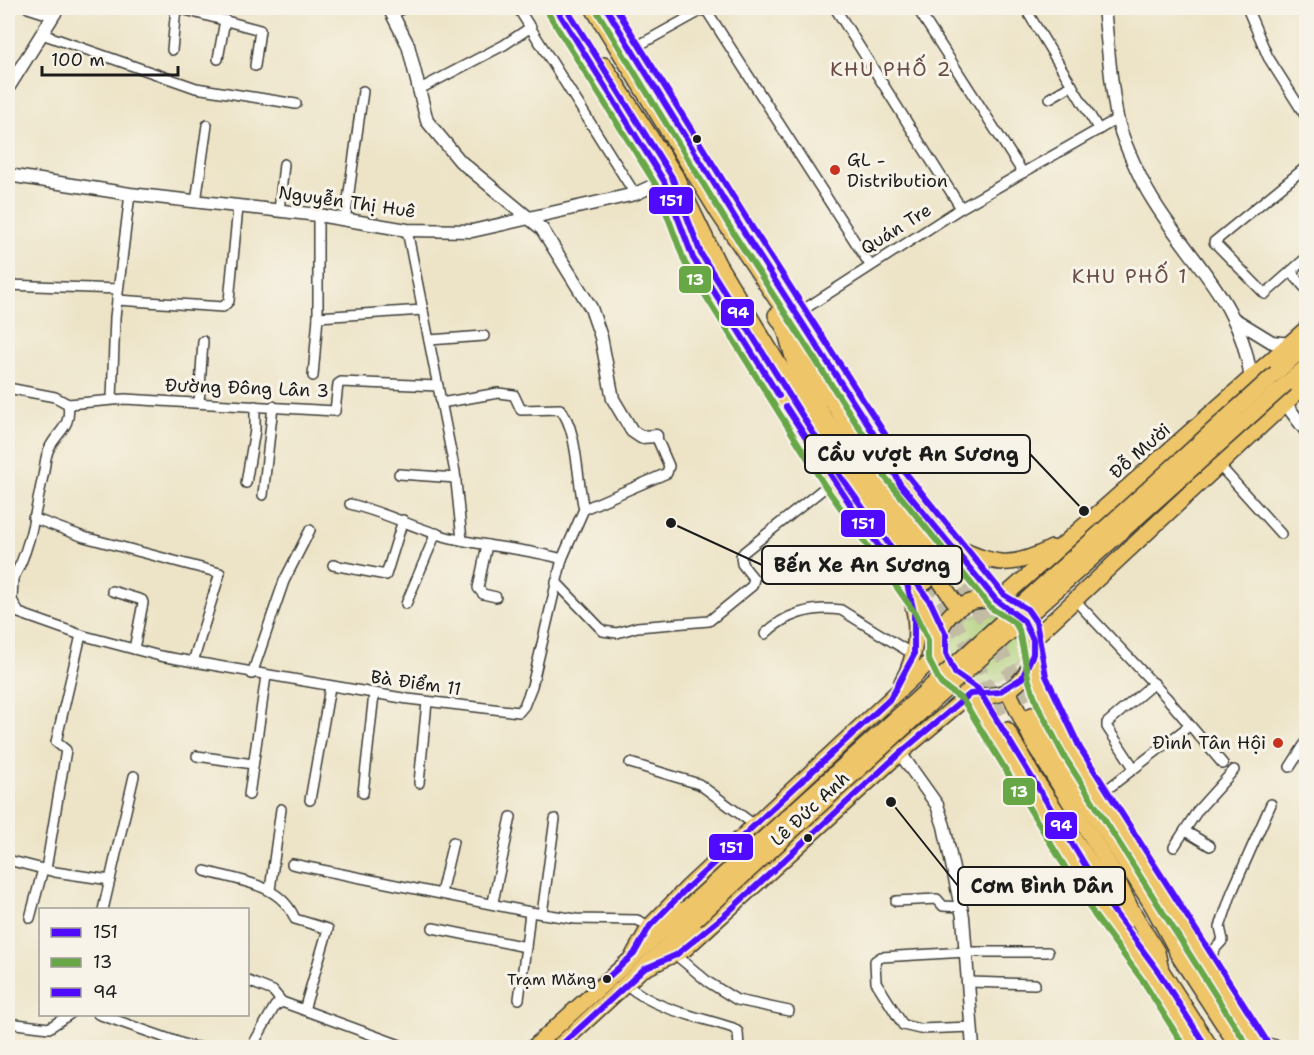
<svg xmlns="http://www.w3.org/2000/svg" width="1314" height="1055" viewBox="0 0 1314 1055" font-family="'Shantell Sans',sans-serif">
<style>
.green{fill:#aece76;stroke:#657549;stroke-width:1.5}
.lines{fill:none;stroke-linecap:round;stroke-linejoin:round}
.primary-tunnel{stroke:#c3bca5;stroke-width:15;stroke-dasharray:15 8;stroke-linecap:butt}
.minor-casing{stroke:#3b3a36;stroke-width:12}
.tertiary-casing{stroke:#3b3a36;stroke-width:15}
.primary-casing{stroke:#3b3a36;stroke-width:18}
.trunk-casing{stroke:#3b3a36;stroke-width:18}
.minor{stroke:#fff;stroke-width:9}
.tertiary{stroke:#fff;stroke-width:12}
.primary{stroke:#eec569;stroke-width:15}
.trunk{stroke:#eec569;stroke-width:15}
.trunk-bridge-casing{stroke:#3b3a36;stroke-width:18;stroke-linecap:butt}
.trunk-bridge{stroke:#eec569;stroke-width:15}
.bus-1-casing{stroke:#f7f3e8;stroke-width:10}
.bus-2-casing{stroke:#f7f3e8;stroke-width:10}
.bus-3-casing{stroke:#f7f3e8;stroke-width:10}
.bus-1{stroke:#4f0aff;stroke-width:6}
.bus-2{stroke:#68a746;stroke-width:6}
.bus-3{stroke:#4f0aff;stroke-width:6}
.bus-dot{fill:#1c1c1c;stroke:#f7f3e8;stroke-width:2}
.poi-dot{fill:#c8321e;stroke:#f7f3e8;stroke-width:2}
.labels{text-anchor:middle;stroke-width:6;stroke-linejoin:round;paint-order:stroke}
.bus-label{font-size:16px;fill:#1c1c1c;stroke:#f7f3e8;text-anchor:end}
.poi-label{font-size:18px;fill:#1c1c1c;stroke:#f7f3e8;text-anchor:start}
.street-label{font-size:18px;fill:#1c1c1c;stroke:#f7f3e8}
.neighbourhood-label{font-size:20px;letter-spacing:1.5px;fill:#694c43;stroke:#f7f3e8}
.leader{fill:none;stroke:#1c1c1c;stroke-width:2}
.callout-dot{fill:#1c1c1c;stroke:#f7f3e8;stroke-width:2}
.callout{fill:#f7f3e8;stroke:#1c1c1c;stroke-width:2}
.callout-label{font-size:20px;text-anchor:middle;font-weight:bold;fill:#1c1c1c}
.line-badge{stroke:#f7f3e8;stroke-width:2}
.badge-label{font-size:16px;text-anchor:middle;font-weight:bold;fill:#fff}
</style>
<rect width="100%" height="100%" fill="#f7f3e8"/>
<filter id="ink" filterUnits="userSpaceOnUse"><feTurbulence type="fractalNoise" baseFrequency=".0167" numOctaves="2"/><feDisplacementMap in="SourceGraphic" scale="12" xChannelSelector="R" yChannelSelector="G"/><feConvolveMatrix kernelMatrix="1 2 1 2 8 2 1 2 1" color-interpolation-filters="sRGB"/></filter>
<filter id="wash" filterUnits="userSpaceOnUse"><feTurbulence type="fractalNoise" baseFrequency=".008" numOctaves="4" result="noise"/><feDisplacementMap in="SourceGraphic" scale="24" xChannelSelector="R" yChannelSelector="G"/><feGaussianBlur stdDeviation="1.35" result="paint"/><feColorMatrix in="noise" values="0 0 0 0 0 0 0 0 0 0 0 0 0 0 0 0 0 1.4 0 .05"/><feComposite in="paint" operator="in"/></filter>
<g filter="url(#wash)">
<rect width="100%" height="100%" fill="#ede4c7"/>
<circle class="green" cx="986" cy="649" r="35"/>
</g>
<g filter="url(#ink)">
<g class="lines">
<g class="primary-tunnel">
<path d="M949,569L986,622L1032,715"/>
<path d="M926,582L968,644L1007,730"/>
</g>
<defs>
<g id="minor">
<path d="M28,8L53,16"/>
<path d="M178,8L260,30L255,66"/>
<path d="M518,8L635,194"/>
<path d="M705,8L870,265"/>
<path d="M835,8L961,208"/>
<path d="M917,8L1023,173"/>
<path d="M1025,8L1099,130"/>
<path d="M1247,8L1268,57L1306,117"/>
<path d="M394,14L403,8"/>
<path d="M42,34L196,88L296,104"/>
<path d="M632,49L706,8"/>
<path d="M172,50L176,8"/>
<path d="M218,59L225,20"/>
<path d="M418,90L504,45L531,27"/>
<path d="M1050,98L1072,85"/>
<path d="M1306,167L1214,242L1265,294L1306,258"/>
<path d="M196,202L207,125"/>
<path d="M279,211L284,164"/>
<path d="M345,221L363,91"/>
<path d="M407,230L455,472L462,540"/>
<path d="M1292,273L1306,289"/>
<path d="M8,285L118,289"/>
<path d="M117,300L223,307L229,301L238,207"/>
<path d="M318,317V215"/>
<path d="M789,319L961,208L1117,119"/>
<path d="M429,340L484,336"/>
<path d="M313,376L318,317L423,310"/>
<path d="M8,388L55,397L68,404C72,428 57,431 49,449C45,456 45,467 43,476C36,507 30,552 13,578"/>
<path d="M112,399L115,317L130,194"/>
<path d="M199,403L203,341"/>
<path d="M441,403L498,393L514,395L521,410L560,409C578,428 577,483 584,509"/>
<path d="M68,404L125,399L335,411L338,384L341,382L438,386"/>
<path d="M1219,465L1281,534"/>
<path d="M399,474L456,478"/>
<path d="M246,483L255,430V406"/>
<path d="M263,495L273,406"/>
<path d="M350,504C384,512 414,528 447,537C485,547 525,548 562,559"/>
<path d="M33,518L84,537L220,573L193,662"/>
<path d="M487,545L478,588L483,594L496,597"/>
<path d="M333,565L386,575L403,520"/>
<path d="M8,571L13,578L12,600L19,613L81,635L160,656L408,699L519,712L524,706L532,686L562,559L584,509L667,473L669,466L656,436"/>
<path d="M556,582L603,631L617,633L637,627L709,621L752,586L754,579L742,564L741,556L744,552L833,481"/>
<path d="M112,591L142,600L143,603L134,649"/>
<path d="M1074,599L1166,697L1223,764"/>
<path d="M406,604L436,533"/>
<path d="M765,634C785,614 812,606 841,610L906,650"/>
<path d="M252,674L284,581L310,530"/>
<path d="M197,756L253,764"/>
<path d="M630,763L699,784L756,826"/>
<path d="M1290,767L1306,742"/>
<path d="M1134,768L1107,727V723L1154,683"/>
<path d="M419,783L427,702"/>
<path d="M363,793L374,694"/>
<path d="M1101,794L1189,726"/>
<path d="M249,795L266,676"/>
<path d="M310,800L330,687"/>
<path d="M1185,831L1210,846"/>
<path d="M1174,847L1198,810L1234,770"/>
<path d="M8,860L55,872L110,880"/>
<path d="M292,864L530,912L576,919L637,920L650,926"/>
<path d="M46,869L66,750L56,742L81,635"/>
<path d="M205,871C238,881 281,883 295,919L328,929L304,1010"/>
<path d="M270,890L281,809"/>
<path d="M441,893L453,842"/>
<path d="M896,901L937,899L943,906L961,907"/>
<path d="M493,902L511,817"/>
<path d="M103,910L134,776"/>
<path d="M542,914L555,819"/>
<path d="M30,918L43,869"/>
<path d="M433,928L526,947L530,912"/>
<path d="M676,955L708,982L737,1000L789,1011"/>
<path d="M1209,967L1214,950L1223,940L1220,927L1232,892L1271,804"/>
<path d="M248,981L273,991L282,1002"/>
<path d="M969,982L1035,984"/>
<path d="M627,985C656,1010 697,1016 733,1028L738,1032L739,1048"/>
<path d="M519,999L526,947"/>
<path d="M98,1014L189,1046L203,1048"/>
<path d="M8,1023L49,1028L70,1014"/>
<path d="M971,1027L920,1029L903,1025L876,982L875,961L881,957L966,952H1048"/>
<path d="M1255,1040L1289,1048"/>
<path d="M251,1048L275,1006L282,1002L408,1048"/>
</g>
<g id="tertiary">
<path d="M389,8L408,45L427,121L460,161L542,229L591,308L601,337L613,399L632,431L641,437L656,436"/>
<path d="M1104,8C1108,44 1110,81 1117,117C1120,135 1141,181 1151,197C1189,261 1242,300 1251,380"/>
<path d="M8,88L58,8"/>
<path d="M8,175L130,194L318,215L407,230L472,231L635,194L672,177"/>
<path d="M1236,320L1272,342L1291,344"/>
<path d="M1285,403L1306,431"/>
<path d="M900,753L937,805L944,826L963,917L973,1048"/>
</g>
<g id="primary">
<path d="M789,336L882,478L949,569"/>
<path d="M799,398L860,491L926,582"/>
<path d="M1033,655L1045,700L1072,752L1260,1048"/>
<path d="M1008,691L1035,746L1114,873L1131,909L1157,952L1161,970L1211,1048"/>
<path d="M970,694L1103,911L1150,976L1196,1048"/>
<path d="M1032,715L1152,905L1182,960"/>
<path d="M1007,730L1031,773L1128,920"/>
<path d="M1177,953L1239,1048"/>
</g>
<g id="trunk">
<path d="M556,8L664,181L693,258L833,481L923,608L937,638"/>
<path d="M593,8L719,214L892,471L948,543L998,602"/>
<path d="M606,8L770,272"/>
<path d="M604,65L675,175L718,264L799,398L822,414"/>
<path d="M776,315L785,329L796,368L822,414L959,608"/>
<path d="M1276,373L1306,346"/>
<path d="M1286,384L1306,367"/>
<path d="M956,547C996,565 1010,569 1052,548"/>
<circle cx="985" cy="648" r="48"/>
<path d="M998,602L1306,329"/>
<path d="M1032,640L1306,384"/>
<path d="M902,682C917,657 920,623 910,595"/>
<path d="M634,954L650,926L687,888L937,655"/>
<path d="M644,969L685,949L900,753L970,694"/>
<path d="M533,1048L686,909"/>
<path d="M557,1048L695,920"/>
</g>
</defs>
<use href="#minor" class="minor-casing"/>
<use href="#tertiary" class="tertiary-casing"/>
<use href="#primary" class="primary-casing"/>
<use href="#trunk" class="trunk-casing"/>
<use href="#minor" class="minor"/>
<use href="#tertiary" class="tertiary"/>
<use href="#primary" class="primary"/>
<use href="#trunk" class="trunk"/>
<defs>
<g id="trunk-bridge">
<path d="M686,909L1276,373"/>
<path d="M695,920L934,700L1286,384"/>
</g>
</defs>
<use href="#trunk-bridge" class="trunk-bridge-casing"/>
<use href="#trunk-bridge" class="trunk-bridge"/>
<defs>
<g id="bus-1">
<path d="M556,8L664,181L693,258L779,396"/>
<path d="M605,980L634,954L650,926L687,888L890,699L914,655V612L907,584L867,530L786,407"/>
<path d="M558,1048L644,969L676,955L725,915L900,753L970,694L999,692L1022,678L1033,654V640L1024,621L996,600L900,484L877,439L747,237L606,8"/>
</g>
<g id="bus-2">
<path d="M548,13L656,185L685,263L825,486L915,613L928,640V658L941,684L963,700L1095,916L1143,981L1185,1048"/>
<path d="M598,13L739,242L869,443L885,477L991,608L1015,623L1019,630L1029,681L1037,704L1064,756L1249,1048"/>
</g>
<g id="bus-3">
<path d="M566,8L672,177L701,254L840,476L931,603L946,635V653L955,673L978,689L1110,906L1158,971L1204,1043"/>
<path d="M616,8L755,232L885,434L900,466L1004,595L1027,609L1036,622L1046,676L1080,748L1268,1043"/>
</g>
</defs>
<use href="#bus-1" class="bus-1-casing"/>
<use href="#bus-2" class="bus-2-casing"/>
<use href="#bus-3" class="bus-3-casing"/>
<use href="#bus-1" class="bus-1"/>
<use href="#bus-2" class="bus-2"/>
<use href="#bus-3" class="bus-3"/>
</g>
</g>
<g class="bus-dot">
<circle cx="697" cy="139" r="5"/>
<circle cx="808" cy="838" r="5"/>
<circle cx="607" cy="979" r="5"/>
</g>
<g class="poi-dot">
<circle cx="835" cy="170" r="6"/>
<circle cx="1278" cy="743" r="6"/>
</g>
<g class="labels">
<g class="bus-label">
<text x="596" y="985">Trạm Măng</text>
</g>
<g class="poi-label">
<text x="847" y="166">GL -<tspan x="847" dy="21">Distribution</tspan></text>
<text x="1266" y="749" text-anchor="end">Đình Tân Hội</text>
</g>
<g class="street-label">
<text transform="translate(347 202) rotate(8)" y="6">Nguyễn Thị Huê</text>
<text transform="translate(896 229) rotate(-32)" y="6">Quán Tre</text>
<text transform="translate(247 388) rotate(2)" y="6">Đường Đông Lân 3</text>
<text transform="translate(1140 451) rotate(-41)" y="6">Đỗ Mười</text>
<text transform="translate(416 683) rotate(8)" y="6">Bà Điểm 11</text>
<text transform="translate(810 809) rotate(-43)" y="6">Lê Đức Anh</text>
</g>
<g class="neighbourhood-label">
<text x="891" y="76">KHU PHỐ 2</text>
<text x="1130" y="283">KHU PHỐ 1</text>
</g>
</g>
<path class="leader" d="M1084 511L1030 454M671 523L762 565M891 802L958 886"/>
<g class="callout-dot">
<circle cx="1084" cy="511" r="6"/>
<circle cx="671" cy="523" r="6"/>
<circle cx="891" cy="802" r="6"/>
</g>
<g class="callout">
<rect x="805" y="435" width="225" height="38" rx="6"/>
<rect x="762" y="546" width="200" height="38" rx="6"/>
<rect x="958" y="867" width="167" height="38" rx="6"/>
</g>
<g class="callout-label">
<text x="918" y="461">Cầu vượt An Sương</text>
<text x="862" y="572">Bến Xe An Sương</text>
<text x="1042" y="893">Cơm Bình Dân</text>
</g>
<g class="line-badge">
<rect x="648" y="186" width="46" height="29" rx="6" fill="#4f0aff"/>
<rect x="678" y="265" width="34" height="29" rx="6" fill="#68a746"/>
<rect x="720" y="298" width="35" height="29" rx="6" fill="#4f0aff"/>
<rect x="840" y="509" width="46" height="29" rx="6" fill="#4f0aff"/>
<rect x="1002" y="777" width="34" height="29" rx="6" fill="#68a746"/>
<rect x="1044" y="811" width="34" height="29" rx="6" fill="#4f0aff"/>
<rect x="708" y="833" width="46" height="28" rx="6" fill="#4f0aff"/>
</g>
<g class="badge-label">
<text x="671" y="206">151</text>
<text x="695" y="285">13</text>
<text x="738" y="318">94</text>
<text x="863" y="529">151</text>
<text x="1019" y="797">13</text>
<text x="1061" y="831">94</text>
<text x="731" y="853">151</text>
</g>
<rect width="1314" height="1055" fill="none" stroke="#f7f3e8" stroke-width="30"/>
<rect x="39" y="908" width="210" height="108" fill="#f7f3e8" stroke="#9f9d96" stroke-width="1.5"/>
<rect x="51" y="928" width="30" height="9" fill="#4f0aff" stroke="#9f9d96" stroke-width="1.5"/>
<text x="93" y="938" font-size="18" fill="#1c1c1c">151</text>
<rect x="51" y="958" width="30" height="9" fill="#68a746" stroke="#9f9d96" stroke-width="1.5"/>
<text x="93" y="968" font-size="18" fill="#1c1c1c">13</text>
<rect x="51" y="988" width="30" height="9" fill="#4f0aff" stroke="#9f9d96" stroke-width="1.5"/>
<text x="93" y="998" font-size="18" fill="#1c1c1c">94</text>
<path d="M42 66v9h136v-9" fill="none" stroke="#1c1c1c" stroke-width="3"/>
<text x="51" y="66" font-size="18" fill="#1c1c1c" stroke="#f7f3e8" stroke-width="4.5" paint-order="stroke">100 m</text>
</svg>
